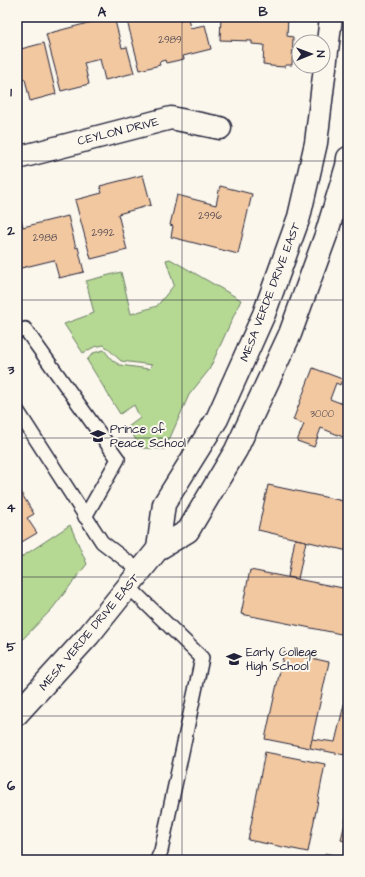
<svg xmlns="http://www.w3.org/2000/svg" width="365" height="877" viewBox="0 0 365 877" font-family="'Architects Daughter',sans-serif">
<style>
.green{fill:#b5d893;stroke:#6c7d67}
.building{fill:#f2c8a1;stroke:#22223b}
.lines{fill:none;stroke-linecap:round;stroke-linejoin:round}
.lane-casing{stroke:#22223b;stroke-width:16}
.street-casing{stroke:#22223b;stroke-width:25}
.secondary-casing{stroke:#22223b;stroke-width:25}
.lane{stroke:#fbf7ec;stroke-width:13}
.street{stroke:#fbf7ec;stroke-width:22}
.secondary{stroke:#fbf7ec;stroke-width:22}
.grid{fill:none;stroke:#22223b;stroke-width:1;stroke-opacity:0.55}
.labels{text-anchor:middle;stroke-width:4;stroke-linejoin:round;paint-order:stroke}
.number-label{font-size:10px;fill:#564c54}
.street-label{font-size:12px;fill:#22223b;stroke:#fbf7ec}
.poi-label{font-size:12px;fill:#22223b;stroke:#fbf7ec;text-anchor:start}
.neatline{fill:none;stroke:#22223b;stroke-width:1.5}
.grid-label{font-size:13px;text-anchor:middle;font-weight:bold;fill:#22223b}
</style>
<rect width="100%" height="100%" fill="#fbf7ec"/>
<filter id="ink" filterUnits="userSpaceOnUse"><feTurbulence type="fractalNoise" baseFrequency=".025" numOctaves="2"/><feDisplacementMap in="SourceGraphic" scale="8" xChannelSelector="R" yChannelSelector="G"/><feConvolveMatrix kernelMatrix="1 2 1 2 8 2 1 2 1" color-interpolation-filters="sRGB"/></filter>
<g filter="url(#ink)">
<g class="green">
<path d="M170,259L241,300L209,370L189,395L165,449L141,448L128,427L140,418L134,405L120,414L87,360L93,353L104,350L113,361L120,365L149,369L153,365L121,361L104,345L94,347L83,353L64,324L94,313L86,281L121,272L131,314L157,306L174,285L166,260Z"/>
<path d="M70,525L87,564L52,609L17,645V560Z"/>
<path d="M325,853L348,858V860H324Z"/>
</g>
<g class="building">
<path d="M111,17H114L122,48L127,47L134,73L105,80L100,59L84,63L89,84L61,91L46,34Z"/>
<path d="M126,17H180V20L188,18L190,28L205,25L211,49L183,56L184,59L166,63L165,60L159,62L160,65L140,70Z"/>
<path d="M221,17H288L287,36L293,37L292,65H285V67L270,66V65L263,64L264,45L252,44V41L220,40Z"/>
<path d="M44,43L56,94L30,101L25,79L17,82V50Z"/>
<path d="M143,175L151,205L118,214L127,250L91,259L75,200L102,193L100,186Z"/>
<path d="M220,186L252,194L238,254L171,237L173,226L170,225L177,195L216,205Z"/>
<path d="M18,207L23,227L68,216L76,248L78,247L84,272L59,278L54,260L17,269V208Z"/>
<path d="M313,368L342,379L340,385L336,383L330,399L348,406V439L321,428L314,447L297,441L304,424L293,420Z"/>
<path d="M268,485L348,502V551L258,530Z"/>
<path d="M17,486L34,514L27,518L37,533L20,543L17,547Z"/>
<path d="M295,539L306,541L298,579L288,577Z"/>
<path d="M250,570L348,589V625L346,635L241,614Z"/>
<path d="M284,652L329,662L310,748L265,739Z"/>
<path d="M348,688V737L345,755L310,748L312,739L335,742Z"/>
<path d="M265,752L325,764L308,852L248,840Z"/>
<path d="M348,810V842L341,840Z"/>
</g>
<g class="lines">
<defs>
<g id="lane">
<path d="M17,332L25,329L118,459L85,517"/>
<path d="M17,410L102,542L140,571"/>
<path d="M128,586L202,658L161,851L157,860"/>
</g>
<path id="street" d="M17,158L171,118L220,128"/>
<g id="secondary">
<path d="M158,549L164,504L217,419L264,314L299,217L316,143L331,17"/>
<path d="M17,714L89,635L158,549L188,531L236,450L290,334L326,235L347,166L348,158"/>
</g>
</defs>
<use href="#lane" class="lane-casing"/>
<use href="#street" class="street-casing"/>
<use href="#secondary" class="secondary-casing"/>
<use href="#lane" class="lane"/>
<use href="#street" class="street"/>
<use href="#secondary" class="secondary"/>
</g>
</g>
<path class="grid" d="M182,17V860M17,161H348M17,300H348M17,438H348M17,577H348M17,716H348"/>
<defs>
<symbol id="school-bare" viewBox="-9 -9 18 18"><path d="M0-5L7-2L0 1L-7-2ZM-4 1L0 2.5L4 1V4Q0 6-4 4Z" fill="#22223b" stroke="#fbf7ec" stroke-width="2.5" paint-order="stroke"/></symbol>
</defs>
<g fill-rule="evenodd">
<use href="#school-bare" x="87" y="425" width="22" height="22"/>
<use href="#school-bare" x="223" y="648" width="22" height="22"/>
</g>
<g class="labels">
<g class="number-label">
<text x="170" y="43">2989</text>
<text x="210" y="219">2996</text>
<text x="103" y="236">2992</text>
<text x="45" y="241">2988</text>
<text x="322" y="417">3000</text>
</g>
<g class="street-label">
<text transform="translate(118 131) rotate(-14)" y="4">CEYLON DRIVE</text>
<text transform="translate(270 292) rotate(-69)" y="4">MESA VERDE DRIVE EAST</text>
<text transform="translate(89 632) rotate(-50)" y="4">MESA VERDE DRIVE EAST</text>
</g>
<g class="poi-label">
<text x="110" y="433">Prince of<tspan x="110" dy="14">Peace School</tspan></text>
<text x="246" y="656">Early College<tspan x="246" dy="14">High School</tspan></text>
</g>
</g>
<rect width="365" height="877" fill="none" stroke="#fbf7ec" stroke-width="44"/>
<g transform="translate(311 54) rotate(89)"><circle r="19" fill="#fbf7ec" stroke="#a4a2a5"/>
<path d="M0-3L7 15L0 10L-7 15Z" fill="#22223b"/>
<text y="-6" font-size="11" font-weight="bold" text-anchor="middle" fill="#22223b">N</text>
</g>
<rect x="22" y="22" width="321" height="833" class="neatline"/>
<g class="grid-label">
<text x="102" y="16">A</text>
<text x="263" y="16">B</text>
<text x="11" y="96">1</text>
<text x="11" y="235">2</text>
<text x="11" y="374">3</text>
<text x="11" y="512">4</text>
<text x="11" y="651">5</text>
<text x="11" y="790">6</text>
</g>
</svg>
